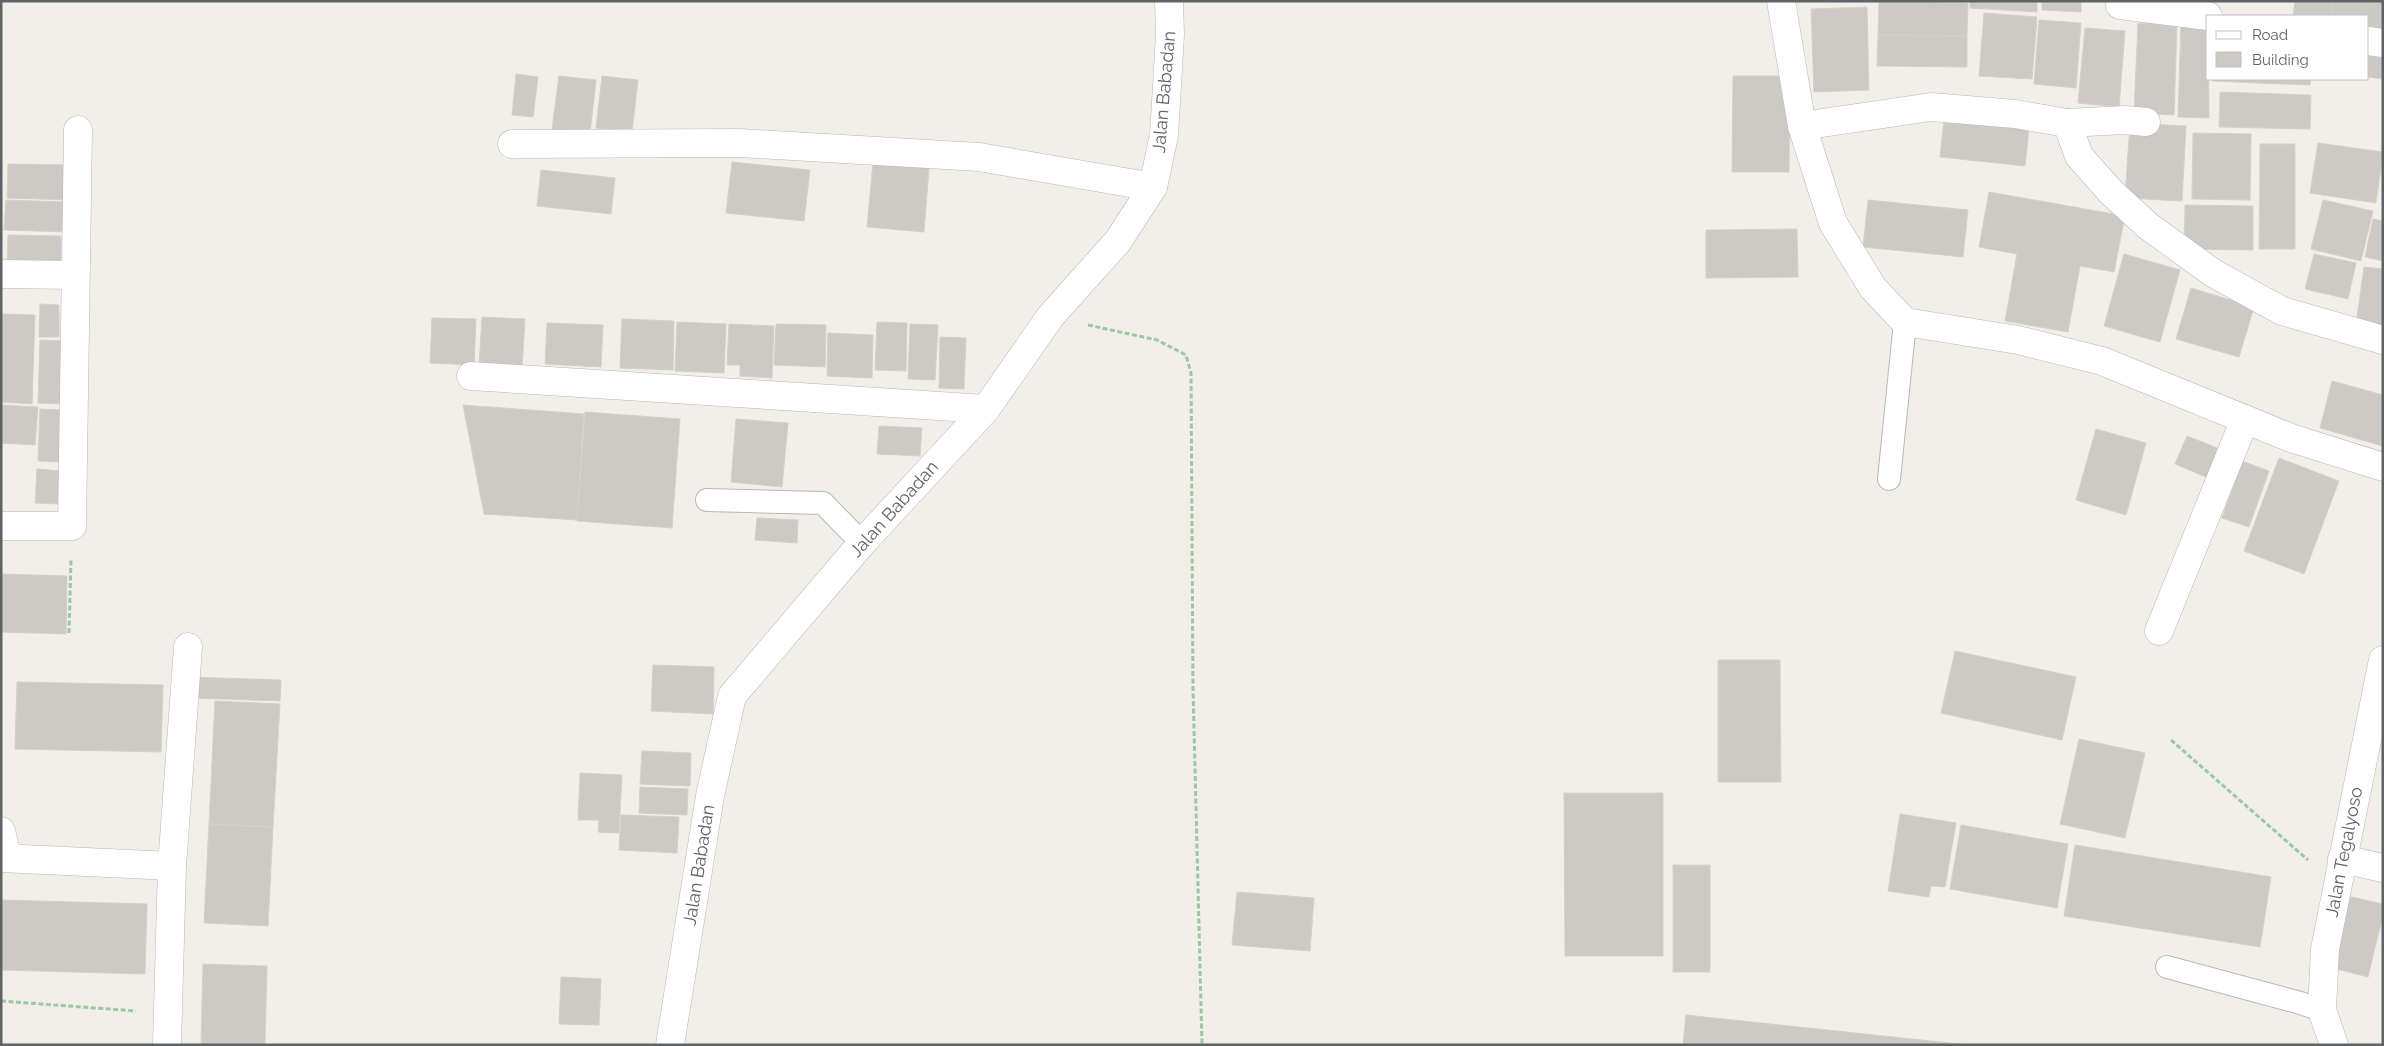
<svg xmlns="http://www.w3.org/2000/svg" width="2384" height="1046" viewBox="0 0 2384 1046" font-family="Raleway,sans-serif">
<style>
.building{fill:#cccac5;stroke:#d6d1c6}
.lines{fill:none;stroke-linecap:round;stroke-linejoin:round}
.lane-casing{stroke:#b5b8bc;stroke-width:24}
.street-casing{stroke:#b5b8bc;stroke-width:29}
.path{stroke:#9cc7a9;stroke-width:3;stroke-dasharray:5 2.5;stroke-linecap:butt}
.lane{stroke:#fff;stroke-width:22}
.street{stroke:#fff;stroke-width:28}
.labels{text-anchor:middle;stroke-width:4.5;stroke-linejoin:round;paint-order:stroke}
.street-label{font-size:18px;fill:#5f6368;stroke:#fff}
</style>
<rect width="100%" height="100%" fill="#f1efe8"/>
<g class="building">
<path d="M1970,1H2037V12L1970,8Z"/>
<path d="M2042,1H2081V12L2042,10Z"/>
<path d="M2295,1H2334L2331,16H2293Z"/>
<path d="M2334,1H2383V32L2368,29V16H2331Z"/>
<path d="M1879,2L1968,3L1967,36L1878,35Z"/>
<path d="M1867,7L1869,90L1814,92L1811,9Z"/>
<path d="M1984,13L2037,17L2032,79L1979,76Z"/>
<path d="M2039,20L2081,23L2076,88L2034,84Z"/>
<path d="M2181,21H2208L2209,118L2178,117Z"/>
<path d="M2138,23L2177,25L2174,115L2134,113Z"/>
<path d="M2085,28L2125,31L2119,107L2078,103Z"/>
<path d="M1878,35L1967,36V67L1877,66Z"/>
<path d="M2368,44L2383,46V79L2368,77Z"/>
<path d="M516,74L538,77L533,117L512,115Z"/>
<path d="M559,76L596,80L590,134L552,129Z"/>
<path d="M602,76L638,80L632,132L596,128Z"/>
<path d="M1733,76H1790L1789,172H1732Z"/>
<path d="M2213,79H2257V83L2213,81Z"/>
<path d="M2257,79H2311L2310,85L2257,83Z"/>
<path d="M2220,92L2311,95L2310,129L2219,127Z"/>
<path d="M1945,110L2030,120L2025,166L1940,157Z"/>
<path d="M2130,123L2186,126L2182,201L2125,198Z"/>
<path d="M2193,133L2251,134L2250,200L2192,199Z"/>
<path d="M2318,143L2383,152L2376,203L2310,193Z"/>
<path d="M2260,144H2295V249H2259Z"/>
<path d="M732,162L810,170L804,221L726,213Z"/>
<path d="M873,163L929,168L924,232L867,227Z"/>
<path d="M8,164L70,165L69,200L7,198Z"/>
<path d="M541,170L615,178L611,214L537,206Z"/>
<path d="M1989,192L2125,216L2114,272L2080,266L2068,332L2005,321L2017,254L1979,247Z"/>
<path d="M6,200L69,202L68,232L4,230Z"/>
<path d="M1868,200L1968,210L1963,257L1863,247Z"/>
<path d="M2323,200L2373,211L2361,261L2311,249Z"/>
<path d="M2185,205L2253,206V250L2184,249Z"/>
<path d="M2373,219L2383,221V261L2365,257Z"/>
<path d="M1797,229L1798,277L1706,278V230Z"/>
<path d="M8,235L61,236V265H7Z"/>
<path d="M2124,254L2180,270L2160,342L2104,326Z"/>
<path d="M2314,254L2356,263L2348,299L2305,289Z"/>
<path d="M2364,267L2383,269V328L2356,324Z"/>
<path d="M2191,288L2254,307L2239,357L2176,339Z"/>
<path d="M40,304L59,305V337H39Z"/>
<path d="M1,314L35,315L32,404L1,402Z"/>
<path d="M482,317L525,319L522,369L479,366Z"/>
<path d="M432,318L476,319L474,365L430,363Z"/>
<path d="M622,319L674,321L673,370L620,368Z"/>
<path d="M677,322L726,324L724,373L675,371Z"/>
<path d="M877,322L907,323L906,371L875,370Z"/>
<path d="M547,323L603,325L601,367L545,364Z"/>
<path d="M729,324L774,326L772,378L740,376V365H727Z"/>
<path d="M776,324L826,325L825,367L774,365Z"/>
<path d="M910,324L938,325L935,380L908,379Z"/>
<path d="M828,333L873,335L872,378L827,376Z"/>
<path d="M940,337L966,338L964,389L939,388Z"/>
<path d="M40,340L66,341L65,404L38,403Z"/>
<path d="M2332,381L2383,395V446L2320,428Z"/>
<path d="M1,405L38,407L35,445L1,443Z"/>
<path d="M463,405L584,414L577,520L484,514Z"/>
<path d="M40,409L61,410L59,462L38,461Z"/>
<path d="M585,412L680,419L672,528L577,521Z"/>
<path d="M736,419L788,423L782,487L731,482Z"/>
<path d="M879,426L922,428L920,456L877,454Z"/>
<path d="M2096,429L2146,443L2126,515L2076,500Z"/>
<path d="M2187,436L2230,453L2218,482L2175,464Z"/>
<path d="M2279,458L2339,481L2304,574L2244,551Z"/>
<path d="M2242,461L2269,471L2249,527L2222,518Z"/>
<path d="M37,469L61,471L60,504L35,503Z"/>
<path d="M757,518L798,520L797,543L755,540Z"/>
<path d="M1,574L67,576L66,634L1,632Z"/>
<path d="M1955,651L2076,677L2062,740L1941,713Z"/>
<path d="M1718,660H1780L1781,782H1718Z"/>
<path d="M653,665L714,667L713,714L651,711Z"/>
<path d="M192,677L281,680L280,701L192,698Z"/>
<path d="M17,682L163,685L161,752L15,749Z"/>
<path d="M215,701L280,704L273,827L209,824Z"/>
<path d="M2079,739L2145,753L2125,838L2060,824Z"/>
<path d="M642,751L691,753L690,786L640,784Z"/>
<path d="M580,773L622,775L619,833L598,832L599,820H578Z"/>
<path d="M640,787L688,789L687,815L639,813Z"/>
<path d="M1564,793H1663V956H1565Z"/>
<path d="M1900,814L1956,823L1945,887L1931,886L1929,897L1888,891Z"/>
<path d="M621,815L679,817L677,853L619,850Z"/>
<path d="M209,824L273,827L268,926L204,923Z"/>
<path d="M1961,825L2068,844L2057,908L1950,889Z"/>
<path d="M2075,845L2271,877L2260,947L2064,916Z"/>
<rect x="1673" y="865" width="37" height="107"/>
<path d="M1237,892L1314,898L1310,951L1232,945Z"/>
<path d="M2347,896L2383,904V915L2368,977L2329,967Z"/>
<path d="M1,900L147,904L145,974L1,970Z"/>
<path d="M203,964L267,966L265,1045H201Z"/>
<path d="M561,977L601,979L599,1025L559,1024Z"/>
<path d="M1686,1015L1969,1045H1683Z"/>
</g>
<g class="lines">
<defs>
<g id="lane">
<path d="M1889,479L1905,322"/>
<path d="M707,500L823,503L862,543"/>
<path d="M2167,967L2297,1002L2322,1010"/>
</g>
<g id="street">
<path d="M1781,1L1802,126"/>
<path d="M2120,5L2208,16"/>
<path d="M2368,41L2383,43"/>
<path d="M2146,122L2125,120L2067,123L2015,114L1931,107L1802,126L1833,223L1873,288L1905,322L2018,340L2102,361L2291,438L2383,467"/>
<path d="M2067,123L2079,156L2111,192L2148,226L2213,273L2282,311L2383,340"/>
<path d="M512,144L740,143L979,157L1153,187"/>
<path d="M1,274L75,275"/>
<path d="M471,376L986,409"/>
<path d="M1,526H72L78,130"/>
<path d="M2159,631L2245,419"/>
<path d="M1,831L7,857"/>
<path d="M1,858L172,866"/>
<path d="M2342,859L2383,868"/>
<path d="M167,1045L172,866L188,647"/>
<path d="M670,1045L710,796L732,696L862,543L986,409L1050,317L1118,241L1153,187L1164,135L1170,35L1169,1"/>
<path d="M2334,1045L2322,1010L2325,949L2383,660"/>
</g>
</defs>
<use href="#lane" class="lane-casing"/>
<use href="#street" class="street-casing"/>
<g class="path">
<path d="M1088,325L1157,340L1186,355L1191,373L1193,689L1202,1045"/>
<path d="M69,633L71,559"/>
<path d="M2171,740L2308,860"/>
<path d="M1,1001L136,1011"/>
</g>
<use href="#lane" class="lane"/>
<use href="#street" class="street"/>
</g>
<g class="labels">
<g class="street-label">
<text transform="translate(1164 92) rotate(-85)" y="6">Jalan Babadan</text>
<text transform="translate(894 509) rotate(-48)" y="6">Jalan Babadan</text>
<text transform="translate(2344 852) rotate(-79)" y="6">Jalan Tegalyoso</text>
<text transform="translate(699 865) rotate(-81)" y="6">Jalan Babadan</text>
</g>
</g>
<rect width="2384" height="1046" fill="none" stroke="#5f6368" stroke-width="5"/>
<rect x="2206" y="15" width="162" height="65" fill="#ffffff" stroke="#bfc1c3"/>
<rect x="2216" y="31" width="25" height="8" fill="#ffffff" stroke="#bfc1c3"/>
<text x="2252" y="40" font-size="15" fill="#5f6368">Road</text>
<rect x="2216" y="52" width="25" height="15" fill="#cccac5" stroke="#bfc1c3"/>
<text x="2252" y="65" font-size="15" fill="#5f6368">Building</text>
</svg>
